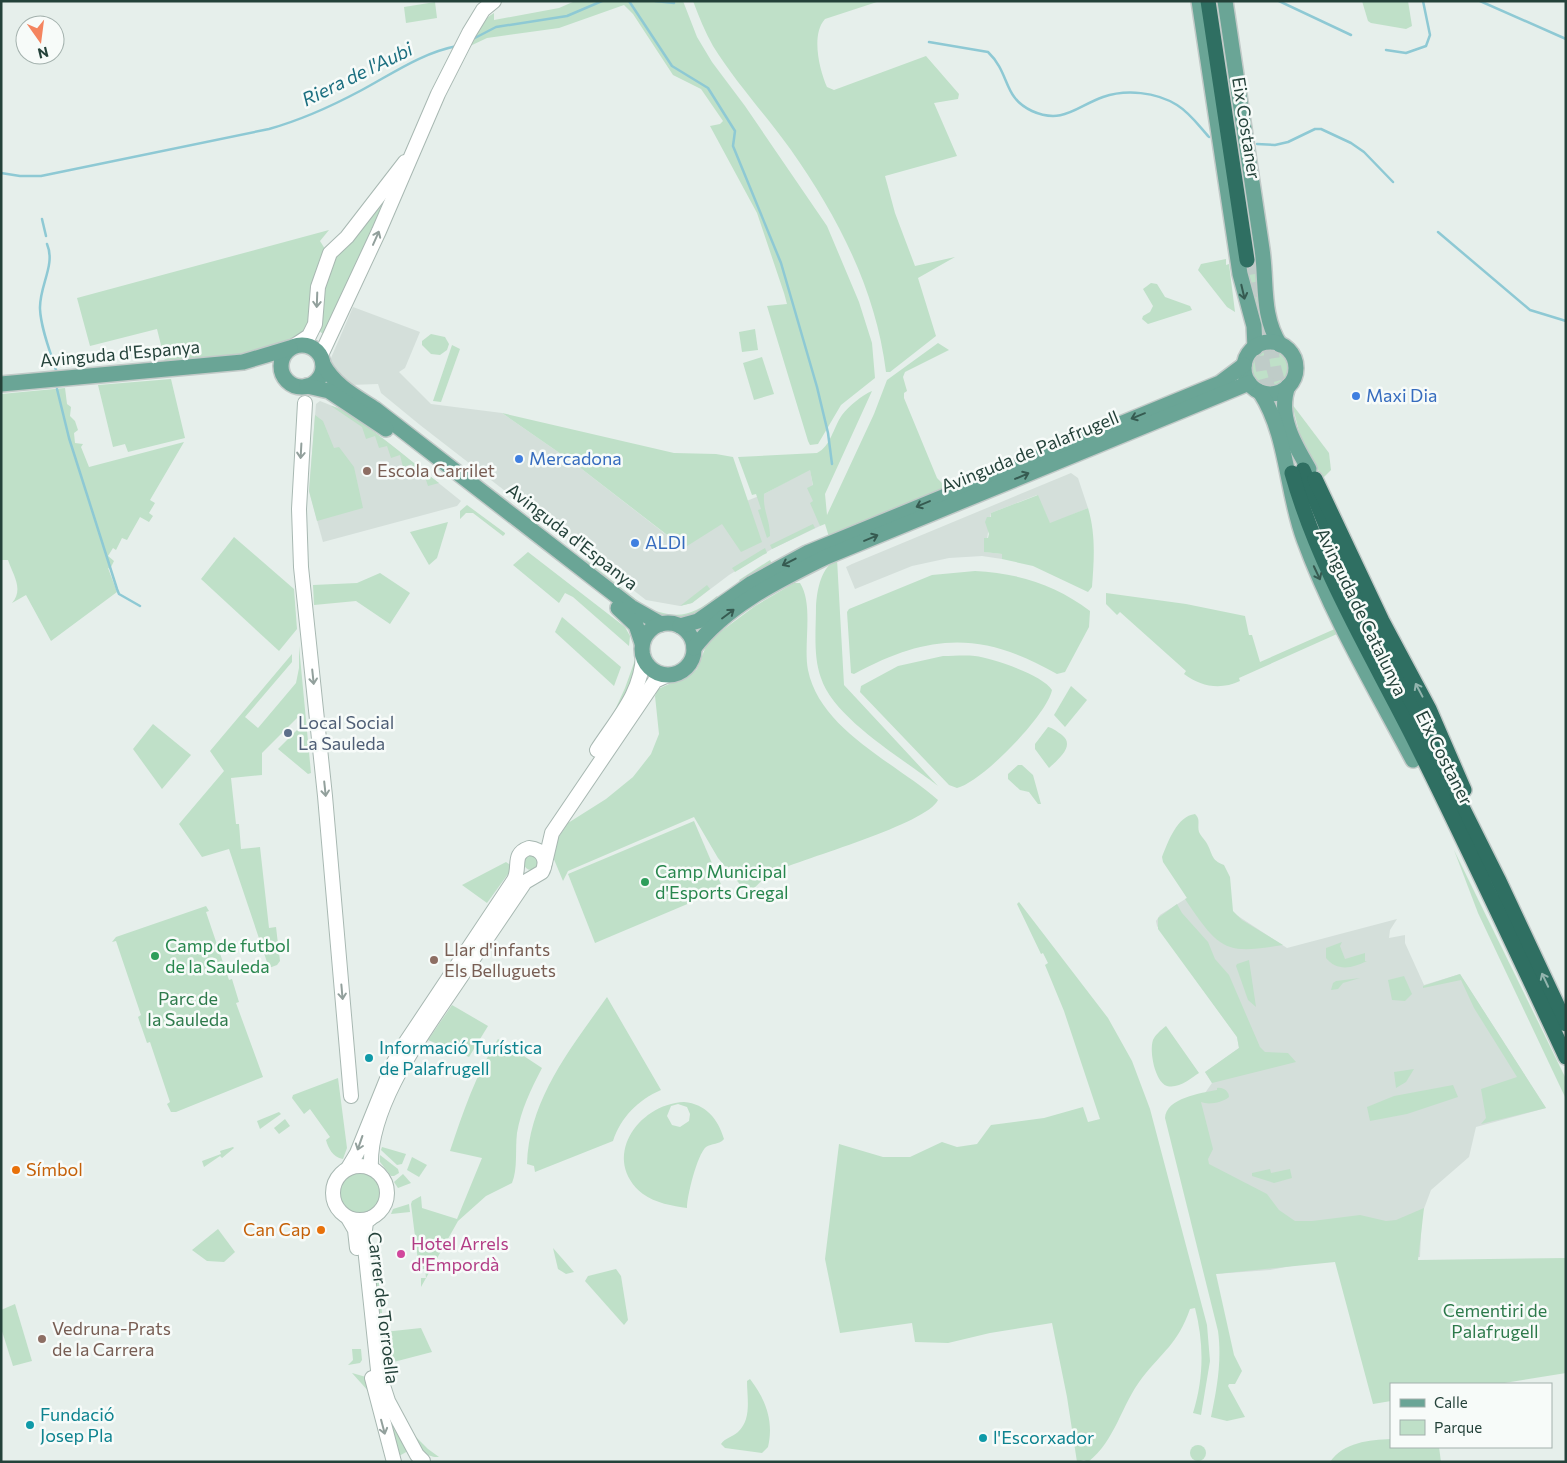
<svg xmlns="http://www.w3.org/2000/svg" width="1567" height="1463" viewBox="0 0 1567 1463" font-family="Commissioner,sans-serif">
<style>
.built{fill:#d4dfda}
.green{fill:#bfe0c8;fill-rule:evenodd}
.lines{fill:none;stroke-linecap:round;stroke-linejoin:round}
.stream{stroke:#8ec9d4;stroke-width:2.5}
.highway-tunnel{stroke:#bfccc8;stroke-width:15;stroke-dasharray:15 8;stroke-linecap:butt}
.minor-casing{stroke:#a8b8b2;stroke-width:16}
.major-casing{stroke:#c2cac8;stroke-width:18}
.highway-casing{stroke:#c2cac8;stroke-width:18}
.minor{stroke:#fff;stroke-width:14}
.major{stroke:#6aa596;stroke-width:15}
.highway{stroke:#2f6f62;stroke-width:15}
.oneway{stroke:#92a09c}
.oneway2{stroke:#365b51}
.oneway3{stroke:#93b5ae}
.shop-dot{fill:#3f7fe0;stroke:#f7fbf9;stroke-width:2}
.education-dot{fill:#8d6e63;stroke:#f7fbf9;stroke-width:2}
.service-dot{fill:#5c6f8a;stroke:#f7fbf9;stroke-width:2}
.leisure-dot{fill:#2e9e5b;stroke:#f7fbf9;stroke-width:2}
.culture-dot{fill:#0f9aa8;stroke:#f7fbf9;stroke-width:2}
.food-dot{fill:#e8710a;stroke:#f7fbf9;stroke-width:2}
.hotel-dot{fill:#d1479c;stroke:#f7fbf9;stroke-width:2}
.labels{text-anchor:middle;stroke-width:5;stroke-linejoin:round;paint-order:stroke}
.street-label{font-size:18px;fill:#24423a;stroke:#f7fbf9}
.shop-label{font-size:18px;fill:#366cbe;stroke:#f7fbf9;text-anchor:start}
.education-label{font-size:18px;fill:#785e54;stroke:#f7fbf9;text-anchor:start}
.service-label{font-size:18px;fill:#4e5e75;stroke:#f7fbf9;text-anchor:start}
.leisure-label{font-size:18px;fill:#27864d;stroke:#f7fbf9;text-anchor:start}
.park-label{font-size:18px;fill:#2d7a4b;stroke:#f7fbf9}
.culture-label{font-size:18px;fill:#0d838f;stroke:#f7fbf9;text-anchor:start}
.food-label{font-size:18px;fill:#c56008;stroke:#f7fbf9;text-anchor:start}
.hotel-label{font-size:18px;fill:#b23c85;stroke:#f7fbf9;text-anchor:start}
.water-label{font-size:19px;font-style:italic;fill:#1c6f80;stroke:#f7fbf9}
</style>
<rect width="100%" height="100%" fill="#e6efeb"/>
<g class="built">
<path d="M353,307L420,332L405,368L399,372L431,404L502,413L574,463L677,543L744,502L764,494L810,469L820,526L772,549L729,575L692,603L680,606L646,600L420,425L381,393L378,384L350,385L330,365L331,358Z"/>
<path d="M320,401L340,409L385,440L461,501L457,506L323,542L309,491L316,404Z"/>
<path d="M1071,473L1078,478L1088,508L1050,524L1037,495L991,513L985,552L1002,554V559L982,556L949,558L912,566L855,589L846,567L852,564Z"/>
<path d="M1179,884L1238,916L1287,948L1397,919L1390,930L1389,938L1405,935V943L1424,985L1460,974L1546,1108L1476,1127L1469,1157L1431,1190L1422,1214L1420,1257L1335,1258L1270,1270L1215,1274L1184,1103L1205,1093L1212,1083L1205,1072L1239,1048L1237,1037L1157,926L1156,921L1160,915L1187,898Z"/>
</g>
<g class="green">
<path d="M575,1H683L697,37L712,62L745,106L827,226L859,302L872,343L875,378L841,405L818,444L810,445L808,441L767,306L787,304L784,293L757,213L710,126L720,124L723,121L701,89L673,75L633,14L624,5L559,28L487,38L470,46C475,34 482,19 494,13V20L559,8Z"/>
<path d="M693,1H880L825,19C811,34 819,69 827,87L834,90L926,56L959,94L958,99L934,103L957,156L885,176L895,213L915,266L955,257L918,278L936,336L890,372H886C876,290 838,217 791,150C766,115 736,83 713,46C705,32 699,17 693,1Z"/>
<path d="M1362,1H1408L1412,26L1406,29L1371,23L1368,21Z"/>
<path d="M435,2L437,18L406,23L404,7Z"/>
<path d="M384,202L385,205L323,334L317,329L319,302L335,258L357,236Z"/>
<path d="M329,230L320,241L325,249C320,263 312,278 310,293C309,305 313,316 307,327C291,357 196,358 165,361L157,329L90,346L77,298Z"/>
<path d="M1260,257L1265,328L1259,329L1243,260Z"/>
<path d="M1226,259V265L1229,264L1235,312L1227,307L1198,270L1201,264Z"/>
<path d="M1151,283L1157,284L1165,297L1190,306L1192,310L1148,324L1142,319L1143,316L1150,312L1153,306L1143,289Z"/>
<path d="M755,329L758,350L742,352L739,332Z"/>
<path d="M431,334L445,337L449,344L447,350L440,355L431,354L422,345V341Z"/>
<path d="M938,343L949,350L905,372L903,377L907,391L904,393V398L937,478L942,483L947,484L997,463L1000,460L1002,464L829,537L825,524L820,526L810,503L813,501L807,488L813,485L810,470L764,494C763,512 770,519 770,536L767,538L758,510L761,509L756,494L752,495L738,457L817,453C831,446 833,428 842,415C849,406 862,395 872,391L825,494L827,515L874,414L887,380Z"/>
<path d="M452,345L460,349L441,402L433,401Z"/>
<circle cx="1270" cy="368" r="21"/>
<path d="M762,357L774,394L754,400L743,363Z"/>
<path d="M171,379L185,438L128,452L125,444L113,447L98,385Z"/>
<path d="M65,388L67,404L71,407L70,416L75,421L78,430L74,433L75,443L83,444L81,447L89,467L184,442L150,500L155,503L149,513L153,516L149,522L140,517L127,540L122,538L116,550L113,548L108,556L114,561L110,569L108,568L117,592L51,641L26,595L12,603C24,589 13,575 8,560H1V394Z"/>
<path d="M1292,404L1329,453L1331,470L1323,478L1302,443Z"/>
<path d="M331,406C348,407 421,469 439,483L428,486L424,474L416,476L412,464L403,467L400,455L391,458L387,446L379,448L375,436L366,439L362,427Z"/>
<path d="M502,413L674,453L716,454L733,457L762,542L741,552L722,524L684,548L574,463Z"/>
<path d="M315,415L323,421L334,448L339,447L354,467L363,508L317,521L309,491Z"/>
<path d="M1065,465L1063,468L874,546L873,544Z"/>
<path d="M1038,495L1050,523L1088,508C1096,535 1094,560 1092,587L1088,592L1033,566L1002,559V554L984,552V538H988L989,534L985,522L987,517H991V513L996,511Z"/>
<path d="M467,505L505,533V534L503,536L473,513H466L460,519V511Z"/>
<path d="M448,522L437,558L429,565L410,532Z"/>
<path d="M813,524L815,528L772,549L770,545Z"/>
<path d="M234,537L294,589L297,629L279,651L201,579Z"/>
<path d="M765,548L767,553L763,555L735,572L732,568Z"/>
<path d="M528,552L625,627L630,636L629,646L573,597L565,593L559,603L513,565Z"/>
<path d="M837,559L844,685L938,786C905,760 834,719 821,678C813,656 816,630 816,606C817,590 821,567 837,559Z"/>
<path d="M586,560L647,608C679,620 692,616 717,596L719,599C664,643 628,597 583,563Z"/>
<path d="M770,560L772,564L742,584L739,580Z"/>
<path d="M975,571C1018,573 1056,585 1090,611L1089,627L1065,672L1057,674C982,631 930,633 854,674L851,673L847,612L849,609L932,575Z"/>
<path d="M380,573L410,593L390,624L356,601L314,605L313,585L357,583Z"/>
<path d="M794,583H800C814,605 803,644 808,670C820,730 896,763 938,800C927,824 804,858 774,872C764,877 756,887 748,894L718,858L694,817L568,871L563,881L553,857L556,841L568,823L606,799L633,777L651,754L659,734L655,696L658,689L689,675L697,669L708,641L755,606Z"/>
<path d="M707,585L710,589L692,603L680,606Z"/>
<path d="M1106,593L1186,604L1245,616L1249,635H1252L1260,662L1337,628V634L1239,678L1240,681C1221,690 1201,687 1184,674L1186,671L1120,612L1117,615L1106,604Z"/>
<path d="M562,617L621,667L614,686L555,632Z"/>
<path d="M299,646L311,773L308,774L278,749L304,723L298,717L262,753V775L231,778L236,824H239L241,849L260,847L269,928L276,927L280,961L277,965L269,968L229,849L202,857L179,824L224,771L210,751L292,654V662L245,717L258,728L296,683L299,668Z"/>
<path d="M943,656C954,656 964,655 975,656C992,658 1043,675 1052,690C1047,715 982,782 957,788L949,785L860,692L861,686L898,666Z"/>
<path d="M635,660C641,682 620,705 609,723L625,688Z"/>
<path d="M1071,686L1087,700L1065,727L1054,715Z"/>
<path d="M153,724L191,755L162,789L133,749Z"/>
<path d="M1048,727C1053,728 1058,732 1062,735C1076,746 1057,760 1049,768L1035,749V744Z"/>
<path d="M1018,765H1022L1033,775L1041,804H1038L1029,792L1020,790L1008,779V774Z"/>
<path d="M1195,814C1201,819 1197,825 1199,832C1201,836 1203,838 1206,842C1213,853 1210,860 1224,865L1230,877L1233,911L1242,920L1283,945C1228,954 1221,952 1189,905L1185,899L1187,898L1163,862L1162,857C1168,842 1177,816 1195,814Z"/>
<path d="M694,821L723,889L595,943L568,874Z"/>
<path d="M1454,850L1566,1079V1099L1478,913Z"/>
<circle cx="531" cy="863" r="7"/>
<path d="M506,862L512,866L511,876L508,874L487,903L462,885Z"/>
<path d="M1019,902L1108,1018L1132,1061L1150,1109L1207,1325L1210,1361L1201,1415L1193,1413C1204,1378 1204,1343 1195,1308L1190,1309C1177,1345 1163,1351 1142,1378C1121,1405 1116,1440 1088,1462L1084,1460L1077,1462L1067,1397L1052,1323L990,1333L948,1343L915,1342L912,1323L840,1333L825,1259L839,1144L883,1157H910L942,1142L957,1147L977,1144L991,1125L1044,1118L1083,1107L1088,1122L1100,1119L1064,1011L1045,965L1048,963L1043,953L1041,954L1017,904Z"/>
<path d="M1177,904L1182,913L1208,942L1215,959L1229,975L1260,1047L1265,1052L1288,1053L1296,1062L1212,1083L1205,1072L1239,1048L1237,1037L1158,929V918Z"/>
<path d="M206,906L209,911L206,912L229,980L232,979L239,1002L236,1003L263,1077L176,1112H171L167,1104L170,1102L150,1042L147,1043L138,1017L141,1015L116,941L112,942L116,937Z"/>
<path d="M1342,942L1340,946L1345,959L1365,953V961H1367C1353,968 1337,972 1326,958V948Z"/>
<path d="M1249,960L1256,1007L1248,1000L1236,966L1237,964Z"/>
<path d="M1460,974L1546,1108L1481,1124L1486,1118L1481,1089L1517,1077L1474,1008L1461,980L1423,988V986Z"/>
<path d="M1404,976L1412,994L1405,1001L1392,1000L1388,980Z"/>
<path d="M1360,978L1343,983L1338,989L1331,990L1333,983L1336,981Z"/>
<path d="M607,997L661,1090C638,1100 621,1117 613,1141L535,1172L534,1166L527,1164C529,1099 571,1048 607,997Z"/>
<path d="M452,1005L488,1026L469,1057L428,1040Z"/>
<path d="M1166,1026L1199,1073C1191,1078 1179,1089 1167,1086C1155,1082 1149,1051 1153,1040C1155,1035 1161,1030 1166,1026Z"/>
<path d="M498,1039L542,1068C531,1089 521,1110 517,1133C515,1149 518,1169 512,1183L486,1196L458,1221L421,1287V1278H426L425,1269H419L411,1204L412,1201L421,1196L422,1208L457,1219L482,1158L450,1151C463,1112 476,1074 498,1039Z"/>
<path d="M1414,1069L1406,1082L1396,1088L1394,1072Z"/>
<path d="M338,1078L347,1148L343,1159C332,1157 328,1147 326,1140L330,1137L310,1109L304,1114L292,1098L293,1095Z"/>
<path d="M1453,1085L1458,1097L1407,1114L1370,1121L1367,1107L1394,1096Z"/>
<path d="M1217,1088C1223,1087 1229,1091 1229,1097C1222,1103 1208,1105 1201,1102L1213,1149L1208,1159L1209,1164L1267,1194L1279,1210L1295,1221H1312L1360,1215L1386,1221L1396,1220L1424,1208L1418,1260L1566,1258V1373L1498,1384H1391V1401L1373,1404L1335,1262L1216,1274L1234,1355L1242,1371L1235,1384H1229L1228,1386L1245,1417L1227,1421L1211,1417C1217,1388 1222,1361 1218,1331L1165,1118C1166,1098 1201,1093 1217,1090Z"/>
<path d="M684,1102C706,1104 718,1119 724,1139C719,1145 712,1143 706,1147C697,1155 687,1196 687,1208C673,1206 655,1203 643,1194C600,1160 637,1104 684,1102ZM678,1104L687,1107L690,1114L689,1121L680,1127L672,1125L667,1116L671,1106Z"/>
<path d="M279,1112L281,1114L260,1129L257,1121Z"/>
<path d="M285,1119L290,1126L279,1134L274,1128Z"/>
<path d="M233,1147L234,1148L222,1158L220,1156L204,1167L202,1161L221,1154L220,1151Z"/>
<path d="M382,1147L406,1154L402,1164L397,1165L381,1150Z"/>
<path d="M380,1155L398,1169L399,1173L394,1176H391L380,1162Z"/>
<path d="M412,1157L427,1165L419,1177L407,1170Z"/>
<path d="M1270,1169L1271,1173L1290,1169L1292,1178L1274,1183L1252,1176V1173Z"/>
<circle cx="359" cy="1193" r="21"/>
<path d="M403,1174L411,1183L398,1188L394,1182Z"/>
<path d="M409,1204L410,1212L391,1214L393,1209Z"/>
<path d="M218,1229L235,1252L224,1262L207,1261L192,1250Z"/>
<path d="M375,1245L382,1313H376L369,1246Z"/>
<path d="M553,1248L574,1272L566,1274L558,1269Z"/>
<path d="M616,1269L621,1276L628,1320L624,1325L585,1281L588,1276Z"/>
<path d="M15,1304L32,1361L13,1366L1,1328V1310Z"/>
<path d="M421,1328L432,1352L386,1364L384,1332Z"/>
<path d="M352,1349H361L362,1360L360,1363L348,1365L353,1360Z"/>
<path d="M352,1373L366,1377L370,1393Z"/>
<path d="M750,1379C766,1400 774,1421 768,1447L762,1453L725,1448L721,1444C725,1438 732,1437 738,1432C752,1419 747,1398 747,1381Z"/>
<path d="M390,1422L408,1451L399,1456Z"/>
<path d="M416,1437L428,1449L439,1457C427,1458 416,1448 416,1437Z"/>
<path d="M1391,1439V1447H1439L1441,1462H1330C1344,1442 1369,1440 1391,1439Z"/>
<circle cx="1198" cy="1453" r="8"/>
</g>
<g class="lines">
<g class="stream">
<path d="M629,1L672,66L708,88L735,131L733,146L781,263L817,387L828,433L832,464"/>
<path d="M655,1L674,3"/>
<path d="M1279,1L1351,35"/>
<path d="M1480,1L1566,39"/>
<path d="M471,40L496,27L567,16L602,1"/>
<path d="M929,42L988,52C1011,74 1002,97 1032,111C1063,125 1077,106 1103,97C1126,89 1156,92 1177,105C1190,113 1199,126 1209,137"/>
<path d="M1386,50L1406,53L1426,46L1430,35L1423,1"/>
<path d="M1257,144L1275,145L1288,142L1315,129H1321L1351,143L1364,152L1393,182"/>
<path d="M1,173L20,176H41L269,129C301,120 330,107 360,91C392,74 421,53 457,46"/>
<path d="M42,219L46,236"/>
<path d="M1438,232L1530,310L1566,321"/>
<path d="M47,244C56,265 39,286 40,309C41,329 50,351 56,370"/>
<path d="M57,389L69,438L117,589L119,594L140,606"/>
</g>
<g class="highway-tunnel">
<path d="M1247,260L1254,305"/>
<path d="M1266,321L1274,369L1285,409"/>
<path d="M1258,333L1264,374L1274,411"/>
</g>
<defs>
<g id="minor">
<path d="M294,346L309,336L315,324L318,287L330,253L347,237L405,162"/>
<path d="M321,355L379,231L438,94L469,33L483,10L494,1"/>
<path d="M305,403L299,509L301,567L325,796L351,1096"/>
<path d="M597,750C617,719 642,693 643,655"/>
<path d="M545,863L552,833L655,681L668,675"/>
<circle cx="360" cy="1193" r="27"/>
<path d="M348,1168L357,1153L393,1064L402,1048L514,880C521,867 511,854 529,848C543,849 548,861 542,872L525,882C501,917 478,952 454,987C421,1036 368,1107 371,1168"/>
<path d="M348,1218L355,1230L357,1248"/>
<path d="M371,1218L366,1222L364,1238L378,1370L388,1401L417,1455L423,1461"/>
<path d="M372,1378L394,1462"/>
</g>
<g id="major">
<path d="M1199,1L1240,274L1254,326L1255,348"/>
<path d="M1225,1C1237,84 1250,166 1262,249C1267,283 1261,315 1280,345"/>
<circle cx="1270" cy="368" r="26"/>
<circle cx="302" cy="366" r="21"/>
<path d="M323,364C335,386 355,396 375,409L631,607L661,624"/>
<path d="M1,384L243,362L290,348"/>
<path d="M307,386L329,391L386,429"/>
<path d="M1288,386C1277,415 1294,444 1309,469"/>
<path d="M1260,392C1288,435 1286,491 1304,539C1332,616 1375,688 1413,760"/>
<path d="M618,608L636,625L642,643"/>
<circle cx="668" cy="649" r="26"/>
<path d="M680,626L698,621L752,583L807,553L1220,383L1244,365"/>
<path d="M694,648C727,605 778,581 826,557L1249,383"/>
</g>
<g id="highway">
<path d="M1208,1L1247,260"/>
<path d="M1303,470L1350,583L1498,879L1566,1024"/>
<path d="M1292,473C1318,566 1370,652 1413,737C1466,843 1516,950 1566,1057"/>
<path d="M1315,479L1382,621L1429,709L1464,790"/>
</g>
</defs>
<use href="#minor" class="minor-casing"/>
<use href="#major" class="major-casing"/>
<use href="#highway" class="highway-casing"/>
<use href="#minor" class="minor"/>
<use href="#major" class="major"/>
<use href="#highway" class="highway"/>
</g>
<defs><path id="oneway-shaft" d="M-6 0H5M1.5-3L5.5 0L1.5 3" fill="none" stroke-width="1.6" stroke-linecap="round" stroke-linejoin="round" transform="scale(1.25)"/></defs>
<g class="oneway">
<use href="#oneway-shaft" transform="translate(376 238) rotate(-66)"/>
<use href="#oneway-shaft" transform="translate(317 300) rotate(92)"/>
<use href="#oneway-shaft" transform="translate(301 451) rotate(93)"/>
<use href="#oneway-shaft" transform="translate(313 677) rotate(84)"/>
<use href="#oneway-shaft" transform="translate(325 789) rotate(84)"/>
<use href="#oneway-shaft" transform="translate(342 992) rotate(85)"/>
<use href="#oneway-shaft" transform="translate(360 1143) rotate(109)"/>
<use href="#oneway-shaft" transform="translate(383 1427) rotate(75)"/>
</g>
<g class="oneway2">
<use href="#oneway-shaft" transform="translate(1243 292) rotate(77)"/>
<use href="#oneway-shaft" transform="translate(1138 416) rotate(158)"/>
<use href="#oneway-shaft" transform="translate(1022 476) rotate(-23)"/>
<use href="#oneway-shaft" transform="translate(923 504) rotate(157)"/>
<use href="#oneway-shaft" transform="translate(871 538) rotate(-23)"/>
<use href="#oneway-shaft" transform="translate(789 562) rotate(153)"/>
<use href="#oneway-shaft" transform="translate(1317 573) rotate(65)"/>
<use href="#oneway-shaft" transform="translate(728 614) rotate(-37)"/>
</g>
<g class="oneway3">
<use href="#oneway-shaft" transform="translate(1419 690) rotate(-118)"/>
<use href="#oneway-shaft" transform="translate(1545 980) rotate(-115)"/>
</g>
<g class="shop-dot">
<circle cx="1356" cy="396" r="5"/>
<circle cx="519" cy="459" r="5"/>
<circle cx="635" cy="543" r="5"/>
</g>
<g class="education-dot">
<circle cx="367" cy="471" r="5"/>
<circle cx="434" cy="960" r="5"/>
<circle cx="42" cy="1339" r="5"/>
</g>
<circle class="service-dot" cx="288" cy="733" r="5"/>
<g class="leisure-dot">
<circle cx="645" cy="882" r="5"/>
<circle cx="155" cy="956" r="5"/>
</g>
<g class="culture-dot">
<circle cx="369" cy="1058" r="5"/>
<circle cx="30" cy="1425" r="5"/>
<circle cx="983" cy="1438" r="5"/>
</g>
<g class="food-dot">
<circle cx="16" cy="1170" r="5"/>
<circle cx="321" cy="1230" r="5"/>
</g>
<circle class="hotel-dot" cx="401" cy="1254" r="5"/>
<g class="labels">
<g class="street-label">
<text transform="translate(1246 128) rotate(81)" y="6">Eix Costaner</text>
<text transform="translate(120 354) rotate(-5)" y="6">Avinguda d'Espanya</text>
<text transform="translate(1030 452) rotate(-22)" y="6">Avinguda de Palafrugell</text>
<text transform="translate(572 537) rotate(38)" y="6">Avinguda d'Espanya</text>
<text transform="translate(1361 612) rotate(64)" y="6">Avinguda de Catalunya</text>
<text transform="translate(1444 758) rotate(63)" y="6">Eix Costaner</text>
<text transform="translate(383 1308) rotate(83)" y="6">Carrer de Torroella</text>
</g>
<g class="shop-label">
<text x="1366" y="402">Maxi Dia</text>
<text x="529" y="465">Mercadona</text>
<text x="645" y="549">ALDI</text>
</g>
<g class="education-label">
<text x="377" y="477">Escola Carrilet</text>
<text x="444" y="956">Llar d'infants<tspan x="444" dy="21">Els Belluguets</tspan></text>
<text x="52" y="1335">Vedruna-Prats<tspan x="52" dy="21">de la Carrera</tspan></text>
</g>
<g class="service-label">
<text x="298" y="729">Local Social<tspan x="298" dy="21">La Sauleda</tspan></text>
</g>
<g class="leisure-label">
<text x="655" y="878">Camp Municipal<tspan x="655" dy="21">d'Esports Gregal</tspan></text>
<text x="165" y="952">Camp de futbol<tspan x="165" dy="21">de la Sauleda</tspan></text>
</g>
<g class="park-label">
<text x="188" y="1005">Parc de<tspan x="188" dy="21">la Sauleda</tspan></text>
<text x="1495" y="1317">Cementiri de<tspan x="1495" dy="21">Palafrugell</tspan></text>
</g>
<g class="culture-label">
<text x="379" y="1054">Informació Turística<tspan x="379" dy="21">de Palafrugell</tspan></text>
<text x="40" y="1421">Fundació<tspan x="40" dy="21">Josep Pla</tspan></text>
<text x="993" y="1444">l'Escorxador</text>
</g>
<g class="food-label">
<text x="26" y="1176">Símbol</text>
<text x="311" y="1236" text-anchor="end">Can Cap</text>
</g>
<g class="hotel-label">
<text x="411" y="1250">Hotel Arrels<tspan x="411" dy="21">d'Empordà</tspan></text>
</g>
<g class="water-label">
<text transform="translate(357 74) rotate(-26)" y="7">Riera de l'Aubi</text>
</g>
</g>
<rect width="1567" height="1463" fill="none" stroke="#24423a" stroke-width="5"/>
<rect x="1390" y="1383" width="162" height="65" fill="#f7fbf9" stroke="#a3b1ad"/>
<rect x="1400" y="1399" width="25" height="8" fill="#6aa596" stroke="#a3b1ad"/>
<text x="1434" y="1408" font-size="15" fill="#24423a">Calle</text>
<rect x="1400" y="1420" width="25" height="15" fill="#bfe0c8" stroke="#a3b1ad"/>
<text x="1434" y="1433" font-size="15" fill="#24423a">Parque</text>
<g transform="translate(40 40) rotate(166)"><circle r="24" fill="#f7fbf9" stroke="#a3b1ad"/>
<path d="M0-4L9 19L0 12L-9 19Z" fill="#f4845f"/>
<text y="-8" font-size="14" font-weight="bold" text-anchor="middle" fill="#24423a">N</text>
</g>
</svg>
